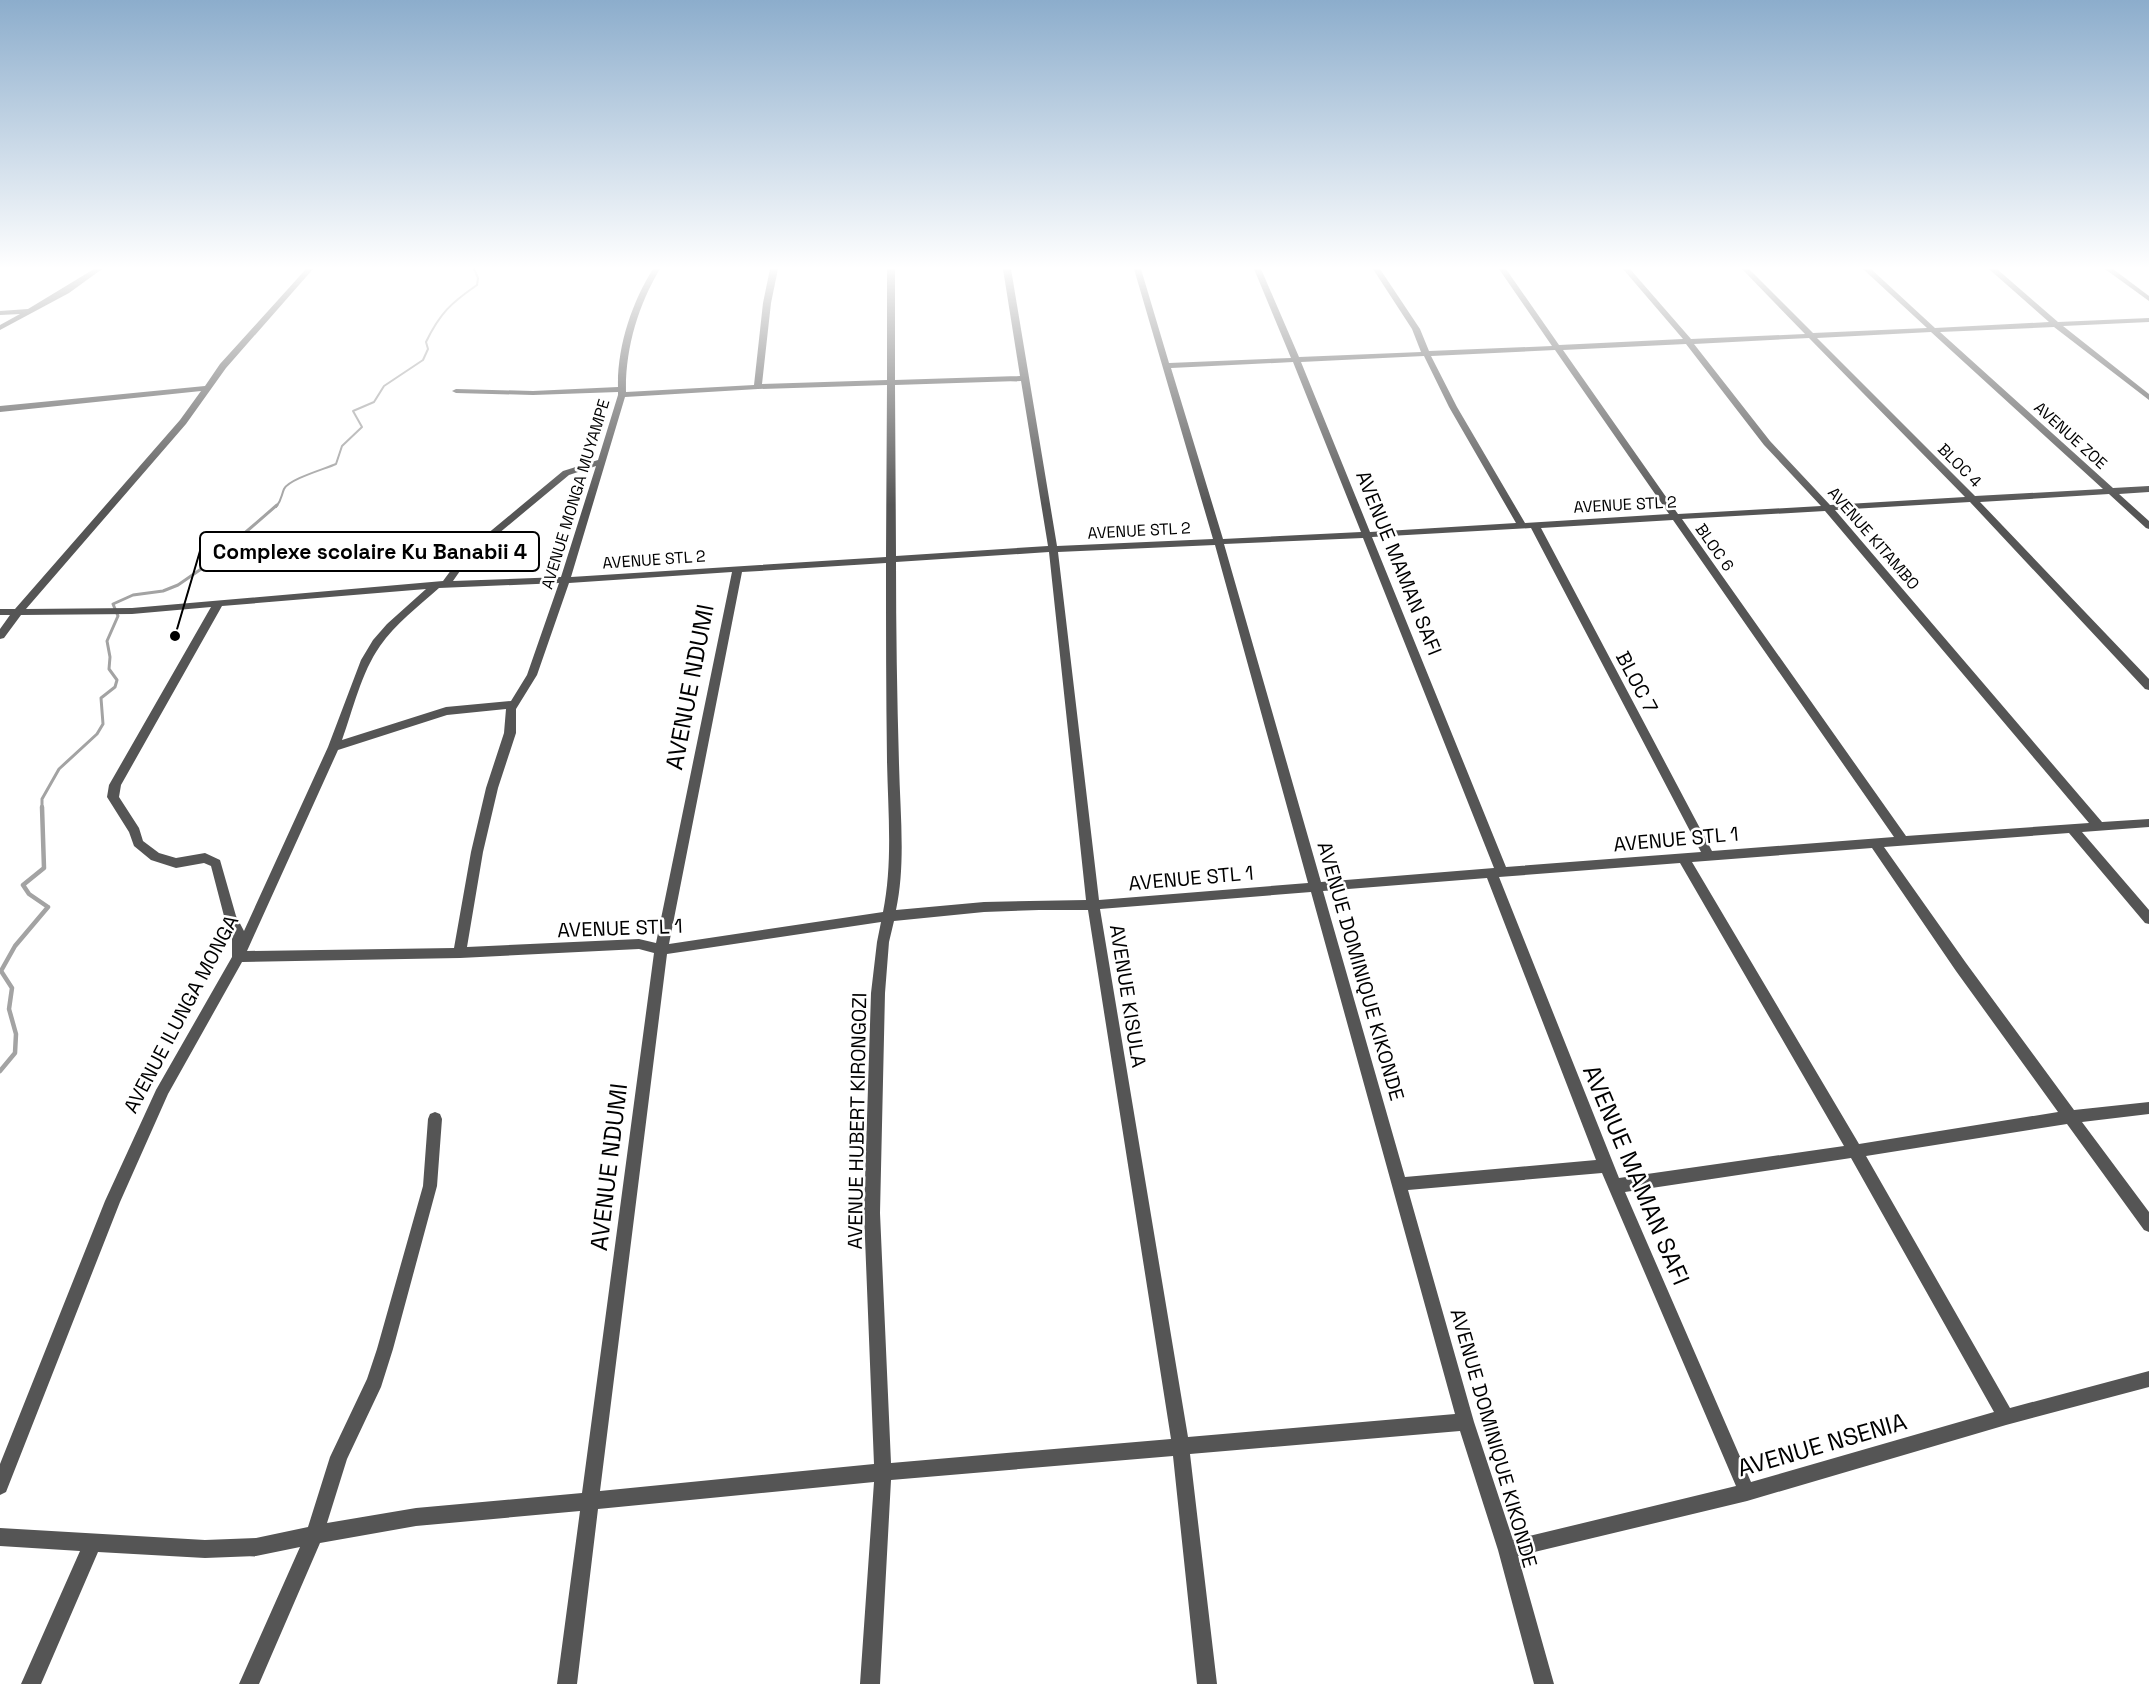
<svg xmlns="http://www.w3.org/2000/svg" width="2149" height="1684" viewBox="0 0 2149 1684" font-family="'Space Grotesk',sans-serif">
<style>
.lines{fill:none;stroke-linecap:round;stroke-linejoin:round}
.stream-far2{stroke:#a3a3a3;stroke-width:2}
.stream-far1{stroke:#a3a3a3;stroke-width:3}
.stream{stroke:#a3a3a3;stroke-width:4.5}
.street{fill:#555;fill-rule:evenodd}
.labels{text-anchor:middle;stroke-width:5;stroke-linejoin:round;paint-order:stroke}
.far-street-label{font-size:16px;fill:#000;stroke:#fff}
.street-label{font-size:20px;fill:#000;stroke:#fff}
.near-street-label{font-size:24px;fill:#000;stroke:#fff}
.leader{fill:none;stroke:#000;stroke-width:2}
.callout-dot{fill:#000;stroke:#fff;stroke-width:2}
.callout{fill:#fff;stroke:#000;stroke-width:2}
.callout-label{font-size:21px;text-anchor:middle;font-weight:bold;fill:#000}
</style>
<rect width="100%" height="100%" fill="#fff"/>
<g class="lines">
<path class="stream-far2" d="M276,507C282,500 281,496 284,489C289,479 325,469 336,464L342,446L362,427L353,411L374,402L384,386L423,360L428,349L426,342C440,313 451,303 477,285L478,278L474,269"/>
<path class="stream-far1" d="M42,808V799L59,769L97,734L103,724L101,698L115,687L117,680L109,669L110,657L107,641L118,616L113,604L133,595L163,591L178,585L230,549L240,537L277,505"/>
<path class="stream" d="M0,1071L15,1053L16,1034L9,1009L12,988L1,971L15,946L48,907L29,894L23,885L44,868L42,807"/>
<g class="street">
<path d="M94,269H102L69,293L0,330V325L20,314L0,315V311L28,309Z"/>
<path d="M306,269H313L226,368L186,424L26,609L132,608L443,581L463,554L563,471L598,460L618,395V392L533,395L456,393L452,391L456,389L533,391L618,387C617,347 632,302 653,269H660C638,305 625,350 626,392L754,385L763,303L770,269H778L771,303L762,384L887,380V269H895V380L1020,376L1003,269H1011L1057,546L1213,539L1134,269H1141L1169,363L1291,358L1254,269H1261L1299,357L1421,352L1412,329L1373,269H1380L1420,329L1429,351L1552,346L1499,269H1506L1559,345L1683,339L1623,269H1630L1691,339L1805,334L1742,269H1749L1813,333L1927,328L1863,269H1871L1935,328L2049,322L1989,269H1997L2058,322L2149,318V322L2063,326L2149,394V400L2054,327L1940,332L2113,488L2149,486V492L2119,494L2149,521V529L2146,528L2109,494L1980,502L2149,679V690L2145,689L1970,502L1835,510L2102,822L2149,819V827L2082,832L2149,910V924L2145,923L2069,833L1884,847L1966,963L2074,1110L2149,1102V1114L2082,1122L2149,1212V1232L2144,1230L2067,1124L1866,1156L2010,1408L2149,1371V1387L2006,1425L1747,1501L1518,1556L1554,1684H1534L1498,1550L1460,1431L1190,1454L1217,1684H1197L1173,1456L891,1480L880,1684H860L874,1482L598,1509L577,1684H557L580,1511L416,1526L320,1543L259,1684H239L300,1547L256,1556L205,1558L98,1552L41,1684H21L80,1551L0,1546V1528L205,1540L256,1538L308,1527L330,1457L367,1379L377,1349L423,1186L428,1119L430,1114L435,1112L440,1114L442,1119L437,1186L393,1349L381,1387L347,1459L327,1523L416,1508L582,1493L654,953L639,949L460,958L242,962L168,1094L120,1202L6,1492L0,1495V1464L105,1201L156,1090L232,957V932L224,916L211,866L204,863L176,868L151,860L134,846L129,832L107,797L109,785L211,607L132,614L21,615L4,638L0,639V629L10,615H0V609H15L180,420L201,391L0,412V406L205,386L220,364ZM1931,332L2103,489L1975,496L1817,338ZM1809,338L1965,497L1830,505L1770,441L1694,344ZM1686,344L1764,445L1821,506L1678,514L1563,350ZM1555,350L1669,514L1525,523L1457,407L1431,356ZM1424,356L1449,407L1516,523L1370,532L1301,362ZM1293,362L1361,532L1223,539L1171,368ZM1021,381L1048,546L896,556L895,385ZM887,385L886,557L571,577L625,397L758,389ZM596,466L561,577L453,581L469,558L569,475ZM1825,511L2089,823L1906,836L1682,519ZM1673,520L1894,837L1712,851L1541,528ZM1531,528L1701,852L1506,867L1372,537ZM1363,538L1494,868L1321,882L1224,544ZM1215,545L1308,883L1099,900L1058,552ZM1049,552L1086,900L984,902L896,910C906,863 900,812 899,764C897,697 896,629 896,562ZM886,563C886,629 886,694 887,761C888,811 893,863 883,912L669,944L742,572ZM732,572L656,943L639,939L467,947L483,852L498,788L516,733V709L537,675L569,583ZM559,583L527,675L511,701L446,707L342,740C353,710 361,673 380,646C395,624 419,606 439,588ZM426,589L387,624L373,640L361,660L328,747L244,931L236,916L220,860L205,853L176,858L159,853L143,841L139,828L119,797L121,785L222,606ZM506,709L504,733L486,788L471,852L454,948L247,951L338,750L447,715ZM1872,848L1956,971L2058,1112L1859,1144L1692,862ZM1680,863L1844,1146L1619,1178L1499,877ZM1487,878L1596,1160L1405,1177L1323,891ZM1311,892L1455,1414L1188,1437L1100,909ZM1039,910H1088L1171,1439L891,1463L880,1213L885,993L889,942L894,921L984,912ZM881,922L877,942L871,993L864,1213L874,1464L600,1491L667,954ZM1851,1158L1994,1412L1751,1482L1625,1192ZM1602,1173L1736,1486L1513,1540L1474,1422L1408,1190Z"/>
<path d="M2105,269H2113L2149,296V301Z"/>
</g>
</g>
<linearGradient id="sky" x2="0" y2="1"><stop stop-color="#8cadcc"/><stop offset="0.53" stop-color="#fff"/><stop offset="1" stop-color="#fff" stop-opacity="0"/></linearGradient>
<rect width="2149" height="505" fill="url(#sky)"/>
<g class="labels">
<g class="far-street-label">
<text transform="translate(2071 435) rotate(42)" y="6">AVENUE ZOE</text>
<text transform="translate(1960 465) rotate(45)" y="6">BLOC 4</text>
<text transform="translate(575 494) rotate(-73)" y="6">AVENUE MONGA MUYAMPE</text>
<text transform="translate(1625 504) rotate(-3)" y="6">AVENUE STL 2</text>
<text transform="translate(1139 530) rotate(-3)" y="6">AVENUE STL 2</text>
<text transform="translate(1874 538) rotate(49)" y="6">AVENUE KITAMBO</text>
<text transform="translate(1715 547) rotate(55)" y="6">BLOC 6</text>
<text transform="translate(654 559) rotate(-4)" y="6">AVENUE STL 2</text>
</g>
<g class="street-label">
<text transform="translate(1399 563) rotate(68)" y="7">AVENUE MAMAN SAFI</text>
<text transform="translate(1637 682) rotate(62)" y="7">BLOC 7</text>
<text transform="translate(1676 839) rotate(-5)" y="7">AVENUE STL 1</text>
<text transform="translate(1191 878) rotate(-5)" y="7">AVENUE STL 1</text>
<text transform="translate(620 928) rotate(-2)" y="7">AVENUE STL 1</text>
<text transform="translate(1361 971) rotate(74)" y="7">AVENUE DOMINIQUE KIKONDE</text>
<text transform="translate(1128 996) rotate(81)" y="7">AVENUE KISULA</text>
<text transform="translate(181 1014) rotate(-62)" y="7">AVENUE ILUNGA MONGA</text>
<text transform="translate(857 1121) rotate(-89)" y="7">AVENUE HUBERT KIRONGOZI</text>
<text transform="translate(1494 1438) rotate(74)" y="7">AVENUE DOMINIQUE KIKONDE</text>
</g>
<g class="near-street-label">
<text transform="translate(690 687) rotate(-79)" y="8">AVENUE NDUMI</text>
<text transform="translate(609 1167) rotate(-83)" y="8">AVENUE NDUMI</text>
<text transform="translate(1636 1175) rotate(67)" y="8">AVENUE MAMAN SAFI</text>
<text transform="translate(1822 1445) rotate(-16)" y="8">AVENUE NSENIA</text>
</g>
</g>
<path class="leader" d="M175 636L200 551"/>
<circle class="callout-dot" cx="175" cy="636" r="6"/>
<rect class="callout" x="200" y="532" width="339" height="39" rx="6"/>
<g class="callout-label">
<text x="370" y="559">Complexe scolaire Ku Banabii 4</text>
</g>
</svg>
